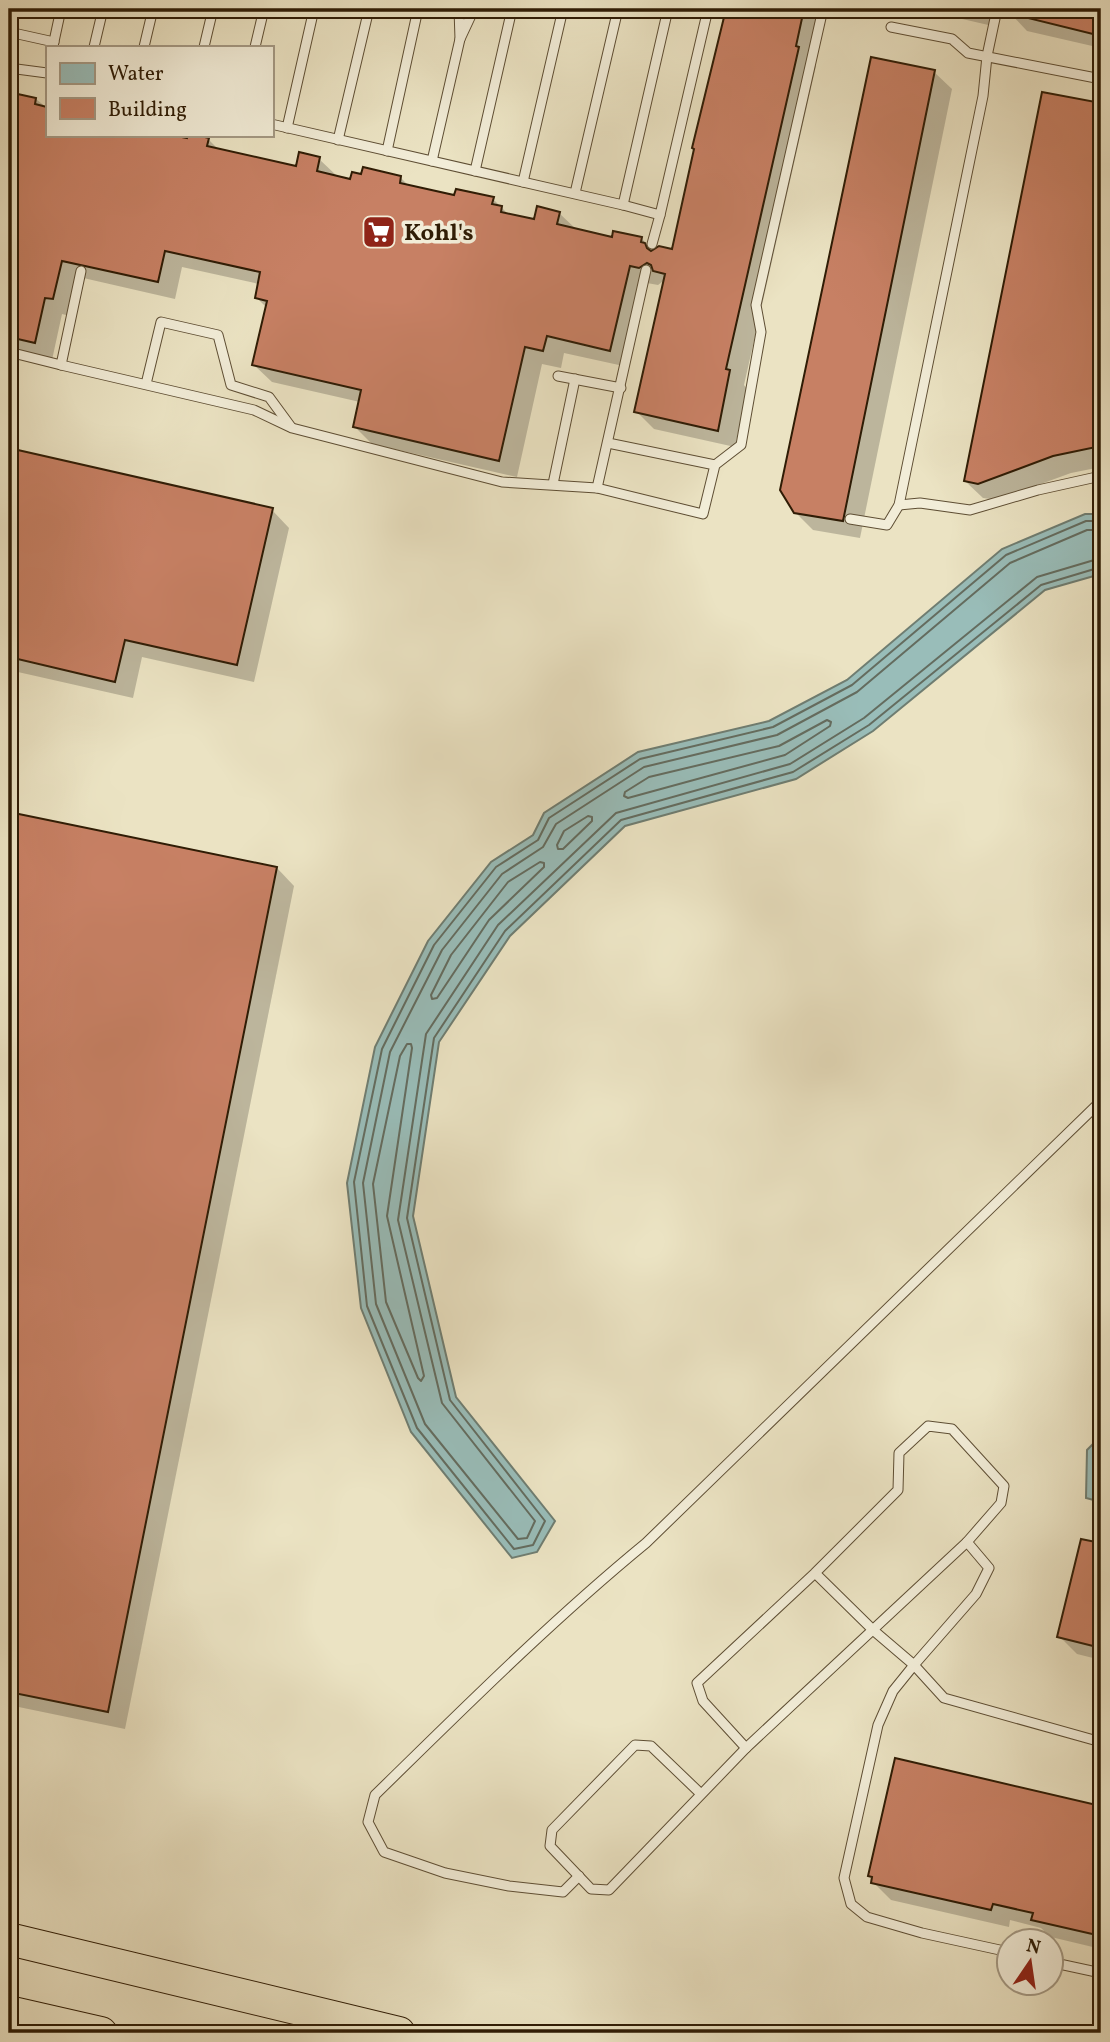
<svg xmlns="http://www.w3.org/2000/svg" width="1110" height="2042" viewBox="0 0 1110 2042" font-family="Vollkorn,serif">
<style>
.water{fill:#99bdb9;stroke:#6f7d71;stroke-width:2}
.shadow{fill:#0003}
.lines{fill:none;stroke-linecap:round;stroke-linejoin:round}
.shore{stroke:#646c5f;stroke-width:2}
.building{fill:#c78064;stroke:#2f1c05;stroke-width:2}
.lane-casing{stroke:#5e4e34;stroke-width:11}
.highway-casing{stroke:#2f1c05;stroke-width:34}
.lane{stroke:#f2edd8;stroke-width:9}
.highway{stroke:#ebe3c3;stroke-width:32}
.labels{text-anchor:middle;stroke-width:7;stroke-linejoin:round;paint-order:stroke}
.poi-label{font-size:24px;font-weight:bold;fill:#2f1c05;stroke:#f2edd8;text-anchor:start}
</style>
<rect width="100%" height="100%" fill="#ebe3c3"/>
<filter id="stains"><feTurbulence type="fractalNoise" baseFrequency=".00286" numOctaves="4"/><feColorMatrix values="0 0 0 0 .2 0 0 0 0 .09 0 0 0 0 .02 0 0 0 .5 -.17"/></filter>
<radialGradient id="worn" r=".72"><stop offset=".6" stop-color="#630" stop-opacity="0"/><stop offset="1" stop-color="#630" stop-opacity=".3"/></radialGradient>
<g class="water">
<path d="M1085,514H1101V574L1045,590L873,731L796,779L625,826L510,936L439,1042L413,1216L456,1397L555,1521L537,1552L512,1558L411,1432L361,1308L347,1183L375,1047L428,941L491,862L533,835L544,813L638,752L769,721L847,680L1002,549Z"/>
<path d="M1101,1436V1502L1086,1498L1087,1450Z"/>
</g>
<g class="shadow">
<path d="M727,9H826L813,64L816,66L744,385L747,389L735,447L654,429L636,411L666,279L658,285L647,283L628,367L564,353L561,368L542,364L517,477L372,444L355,427L360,402L272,382L254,365L267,308L257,298L259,284L182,267L175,299L79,277L70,316L62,314L52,360L9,350V120L14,95L36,99L47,108V135H164L189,140L208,139L220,151L297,168L319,159L337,176L352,181L400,177L410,187L456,197L493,199L509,215L536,221L559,213L577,230L613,239H642L654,251H673L694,148Z"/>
<path d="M919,9H1002L997,27Z"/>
<path d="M1011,9H1101V48L1027,31L1010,13Z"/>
<path d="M934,72L952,89L860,538L813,530L795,512Z"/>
<path d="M1043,94L1101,105V467L1071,473L997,500L983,498L965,481Z"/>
<path d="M9,450L272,510L289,528L254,682L142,657L133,698L9,670Z"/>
<path d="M9,814L277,868L294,886L125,1729L9,1705Z"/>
<path d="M1082,1541L1101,1545V1660L1077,1654L1059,1636Z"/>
<path d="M897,1760L1101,1807V1949L1051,1937L1041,1928L1010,1920L1009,1927L891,1900L873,1882L874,1879L870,1875Z"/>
</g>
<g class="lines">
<g class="shore">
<path d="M1101,521H1086L1006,555L852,685L773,727L640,759L549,818L538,840L496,867L434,945L382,1049L354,1182L367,1306L417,1428L514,1549L533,1545L545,1521L450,1400L407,1218L434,1038L505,931L621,820L793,772L869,725L1041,585L1101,567"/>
<path d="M1101,530H1087L1010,563L857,692L777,735L644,767L556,824L543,847L502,874L442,950L390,1052L363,1183L376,1304L425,1424L518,1539L527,1538L535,1521L442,1403L398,1220L426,1034L498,925L616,813L790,764L864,718L1037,577L1101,558"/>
<path d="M827,720L831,722L830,726L785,755L628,798L624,796L625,792L649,777L779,746Z"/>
<path d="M588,816L592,817V821L563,849H558L557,845L564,831Z"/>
<path d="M540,862L544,863V867L489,920L437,998L432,999L431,995L451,955L508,882Z"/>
<path d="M407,1044H411L412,1048L387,1216L424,1376L421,1381L418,1378L386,1302L373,1184L400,1056Z"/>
</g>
</g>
<g class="building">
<path d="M726,9H804L796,46L799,47L726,369L730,370L718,431L634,412L665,274L653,271L651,265L647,263L639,268L630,266L610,351L547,336L543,351L525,347L499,461L353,427L361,390L252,365L267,301L255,298L260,272L165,251L158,282L62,261L53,299L45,298L35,343L9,337V112L13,93L36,98L35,104L47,107V135H172L187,138L188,135H196L209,138L207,146L296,166L299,152L320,157L317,171L350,179L352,172L361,174L363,167L401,176L400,183L454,195L456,189L494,197L492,204L502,206L501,212L534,219L537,206L560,212L557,224L612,237L613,231L642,237L641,242L645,243L647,248L651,251L659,246L672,249L694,149L692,148Z"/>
<path d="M1012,9H1101V36L1012,14Z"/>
<path d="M871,57L935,70L843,521L794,513L780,490Z"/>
<path d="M1042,92L1101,103V446L1053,456L978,484L964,481Z"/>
<path d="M9,448L273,508L237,665L125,640L115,682L9,657Z"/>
<path d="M9,812L277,867L108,1712L9,1692Z"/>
<path d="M1081,1539L1101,1543V1648L1057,1637Z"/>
<path d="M895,1758L1101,1806V1936L1031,1920L1033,1913L993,1904L991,1910L871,1883L872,1877L868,1876Z"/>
</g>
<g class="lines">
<defs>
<g id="lane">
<path d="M459,9L460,39L474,9"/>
<path d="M891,27L952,39L968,53L1101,79"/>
<path d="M9,32L54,42"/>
<path d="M53,46L61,9"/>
<path d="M94,47L103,9"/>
<path d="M144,47L153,9"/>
<path d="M204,47L213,9"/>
<path d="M255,47L264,9"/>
<path d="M9,68L47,73"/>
<path d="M271,124L623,205L668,9"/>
<path d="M287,128L314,9"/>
<path d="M338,140L369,9"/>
<path d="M387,151L418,9"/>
<path d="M432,161L460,39"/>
<path d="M475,171L512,9"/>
<path d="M523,182L563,9"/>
<path d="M575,193L618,9"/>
<path d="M623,205L660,215L708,9"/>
<path d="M652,244L660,215"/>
<path d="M9,352L61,365L81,271"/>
<path d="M61,365L254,410L292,428L502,482L597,488L703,514L715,465L741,445L761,332L756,305L823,9"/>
<path d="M558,376L621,388"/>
<path d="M146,384L161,322L218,335L231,385L269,397L291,427"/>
<path d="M608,443L715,465"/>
<path d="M553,484L575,379"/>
<path d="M597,488L646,270"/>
<path d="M899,505L920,503L970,510L1038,490L1101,476"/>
<path d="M850,519L887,525L899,505L983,96L987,56L997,9"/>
<path d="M746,1748L967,1542"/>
<path d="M701,1794L651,1746L635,1745L552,1830L550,1846L591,1889L609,1890L746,1748L703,1701L697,1683L815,1573L898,1490L899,1453L928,1426L952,1429L1004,1486L1001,1503L967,1542L989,1568L976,1594L914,1665L873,1630L815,1573"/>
<path d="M579,1876L563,1892L509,1886L445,1873L384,1852L368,1822L375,1795C463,1709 551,1621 646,1543L1101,1101"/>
<path d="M1009,1952L922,1933L867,1917L851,1904L844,1878L878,1725L893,1691L914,1665L944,1698L1101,1742"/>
<path d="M1050,1962L1101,1973"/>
</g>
<g id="highway">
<path d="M9,1939L399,2033"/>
<path d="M9,2012L101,2033"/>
</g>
</defs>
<use href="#lane" class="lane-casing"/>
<use href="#highway" class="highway-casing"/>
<use href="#lane" class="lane"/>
<use href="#highway" class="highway"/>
</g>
<defs>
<symbol id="supermarket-square" viewBox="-11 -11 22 22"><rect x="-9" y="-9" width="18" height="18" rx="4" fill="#8f2418" stroke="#f2edd8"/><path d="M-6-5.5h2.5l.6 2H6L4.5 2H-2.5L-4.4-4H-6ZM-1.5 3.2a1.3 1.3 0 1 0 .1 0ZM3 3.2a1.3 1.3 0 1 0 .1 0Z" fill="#fff"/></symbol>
</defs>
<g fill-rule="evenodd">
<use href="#supermarket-square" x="360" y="213" width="38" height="38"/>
</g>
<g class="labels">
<g class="poi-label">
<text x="404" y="240">Kohl's</text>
</g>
</g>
<rect width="1110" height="2042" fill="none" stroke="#ebe3c3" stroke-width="35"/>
<rect x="10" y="10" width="1089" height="2021" fill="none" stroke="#2f1c05" stroke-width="3.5"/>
<rect x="18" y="18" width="1075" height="2007" fill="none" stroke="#2f1c05" stroke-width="2"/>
<rect x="46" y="46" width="228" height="91" fill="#f2edd8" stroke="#a49984" stroke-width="2"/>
<rect x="60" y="63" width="35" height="21" fill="#99bdb9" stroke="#a49984" stroke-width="2"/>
<text x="108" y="80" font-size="21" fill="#2f1c05">Water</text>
<rect x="60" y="98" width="35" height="21" fill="#c78064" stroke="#a49984" stroke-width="2"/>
<text x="108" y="116" font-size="21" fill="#2f1c05">Building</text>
<g transform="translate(1030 1962) rotate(13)"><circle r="33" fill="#f2edd8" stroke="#a49984" stroke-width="2"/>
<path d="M0-5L12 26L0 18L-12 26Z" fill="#8f2418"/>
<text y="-10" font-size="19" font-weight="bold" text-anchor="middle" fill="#2f1c05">N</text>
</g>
<rect width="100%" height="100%" filter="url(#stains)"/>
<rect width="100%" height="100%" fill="url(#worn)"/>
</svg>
